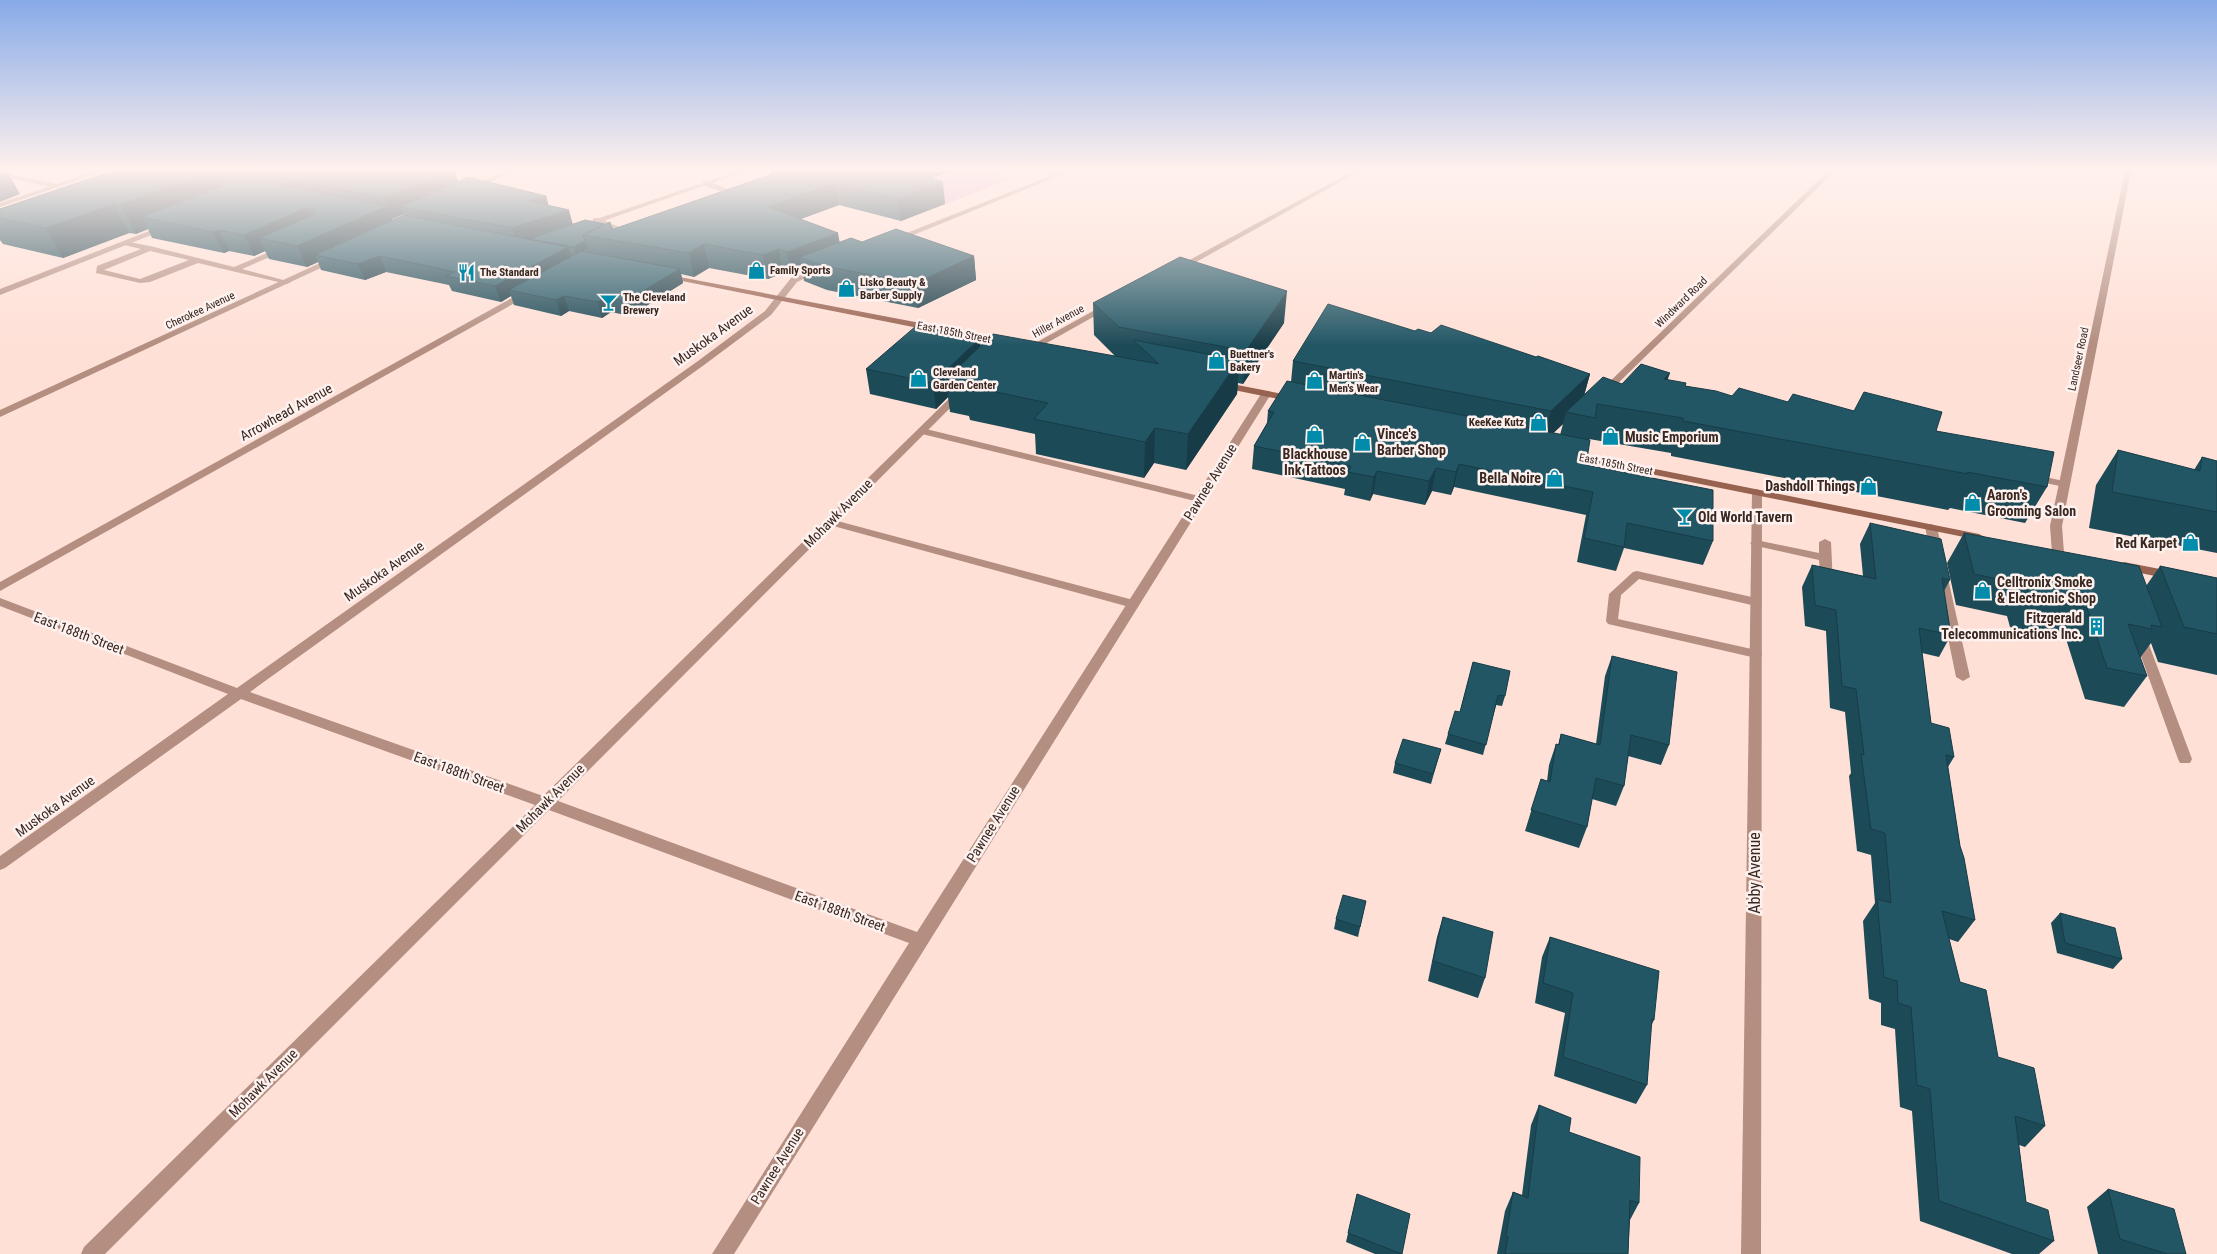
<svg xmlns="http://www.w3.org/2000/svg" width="2217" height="1254" viewBox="0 0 2217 1254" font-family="'Roboto Condensed',sans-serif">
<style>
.green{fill:#e4b2d2}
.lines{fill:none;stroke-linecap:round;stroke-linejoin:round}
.lane{fill:#b38e81;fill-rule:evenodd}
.street{fill:#b38e81;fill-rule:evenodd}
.secondary{fill:#976250;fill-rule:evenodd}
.wall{fill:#1d4a57;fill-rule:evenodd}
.shaded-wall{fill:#183c47}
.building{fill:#225665;stroke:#183c47}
.labels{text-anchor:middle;stroke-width:5;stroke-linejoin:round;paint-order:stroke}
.far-poi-label{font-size:11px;font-weight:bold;fill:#392720;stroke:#fdf2ef;text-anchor:start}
.far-street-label{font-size:11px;fill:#392720;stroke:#fdf2ef}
.street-label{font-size:14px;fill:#392720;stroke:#fdf2ef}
.poi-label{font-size:14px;font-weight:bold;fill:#392720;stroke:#fdf2ef;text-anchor:start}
.near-street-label{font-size:16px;fill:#392720;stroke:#fdf2ef}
</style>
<rect width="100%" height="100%" fill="#fee0d6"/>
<path class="green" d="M952,171H992L1013,178L946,204L906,188Z"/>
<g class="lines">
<g class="lane">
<path d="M1054,171H1065L1066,172L1063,174Z"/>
<path d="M0,172L56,184L60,186L56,188L0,176Z"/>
<path d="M703,181H709L737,194L730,199H724L723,197L727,194L703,185Z"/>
<path d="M593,218H599L632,233L625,235L593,222Z"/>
<path d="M124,241L150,246L234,267L281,247L285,249L284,251L242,269L291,282L287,284L198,263L150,282L140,283L96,273L97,266L141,249L124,245ZM150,251L189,260L140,279L104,270Z"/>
<path d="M922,428L1203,497L1204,499L1199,502L918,433V429Z"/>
<path d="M2032,474L2068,482L2069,484L2064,487L2028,479L2027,477L2028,475Z"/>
<path d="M830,519L1137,601L1139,604L1133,608L826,524L824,522Z"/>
<path d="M1931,524L1937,527L1943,554L1937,557L1931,554L1925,527Z"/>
<path d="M1825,539L1831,542L1833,585L1827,589L1821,585L1819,560L1752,545L1750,543L1756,540L1819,553V542Z"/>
<path d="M1941,570L1947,574L1970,677L1963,681L1956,677L1935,574Z"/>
<path d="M1637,571L1756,598L1762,602L1756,606L1639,579L1621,595L1618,619L1756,650L1761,651L1762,654L1761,657L1756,658L1608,624L1606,621L1609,594L1633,572Z"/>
<path d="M2139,630L2145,634L2192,759L2190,763H2180L2178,759L2133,634Z"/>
</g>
<g class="street">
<path d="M96,171H104L0,207V203Z"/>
<path d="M505,171H513L474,190L467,188Z"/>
<path d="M738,171H746L580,229L573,227Z"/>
<path d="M1063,171H1071L896,242L889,240Z"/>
<path d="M1353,171H1360L1180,271L1173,269Z"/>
<path d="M1828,171H1835L1607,394H1601V390Z"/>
<path d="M2125,171H2131L2062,526L2064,553L2058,556L2052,553L2050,526Z"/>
<path d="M162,226L169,228L0,295V289Z"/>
<path d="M331,258L338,260L0,417V410Z"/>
<path d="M816,268L823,270L797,282L771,315L704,365L250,692L543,796L958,390H964V394L558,801L917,932L1261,394L1263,392H1269L1271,394L734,1254H712L909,943L549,810L105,1254H81L84,1247L535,805L241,699L5,868L0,870V856L228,694L0,606V598L237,688L698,361L765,311L791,278Z"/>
<path d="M528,289L532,292L531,294L0,591V582Z"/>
<path d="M1104,305L1111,307L1036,349L1028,347Z"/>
<path d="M1757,489L1762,492L1761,1254H1741L1752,492Z"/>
</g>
<g class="secondary">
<path d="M664,274L1004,339L1009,342L1004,345L667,278L663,276Z"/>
<path d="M1222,382L1293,396L1298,399L1293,402L1219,387L1217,385Z"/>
<path d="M1570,452L1979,534L1985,537L1979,540L1566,457V453Z"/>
<path d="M2124,562L2170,571L2176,575L2170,579L2120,569L2118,566Z"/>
</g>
</g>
<g class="wall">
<path d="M113,171H454L458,181L546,196L548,205L573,224L611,226H612L613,229L771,174V171H952L931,178L945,204L901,221L839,205L801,219L840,242H862L974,256L976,280L918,308L827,290L804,281L803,271L791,276L783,273L768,279L709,268L694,277L681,274L683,283L630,316L611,312L602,318L569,311L561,316L514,305L511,296L501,302L452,291L449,285L386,272L365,280L321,270L318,262L307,267L269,259L265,251L254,256L229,251L224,253L152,238L148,229L136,234L129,233L63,258L3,244L0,240V209ZM404,214V215L393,220L392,219Z"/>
<path d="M1093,303L1284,323L1243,384L1238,383L1237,394L1186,470L1154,463L1144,478L1036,454L1035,434L970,420L969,416L950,412L948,397L936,409L870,394L866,369L981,345L1115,356L1094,335Z"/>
<path d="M1415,331L1431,333L1536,357L1590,374L1584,395L1622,384L1667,380L1685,386L1732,396L1788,402L1854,411L1936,431L2047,487L2025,523L1950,508L1948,510L1671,456V453L1589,439L1586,465L1713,541L1703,565L1624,548L1616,571L1577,562L1586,515L1454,487L1451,495L1432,491L1425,505L1373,494L1370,501L1344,495L1345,489L1252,469L1254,446L1267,423L1268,411L1291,382L1293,361ZM1563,424L1560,435L1553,433Z"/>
<path d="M2118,450L2194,470L2202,457L2217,461V553L2089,528L2096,485Z"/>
<path d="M1870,523L1950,580L1944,591L1951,635L1939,657L1922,653L1931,723L1954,757L1948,767L1960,846L1975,920L1958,942L1949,939L1960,982L1998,1057L2045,1126L2025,1147L2019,1145L2026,1202L2054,1241L2039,1254H2012L1920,1221L1912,1111L1900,1107L1895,1029L1881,1025V1003L1869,999L1863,921L1875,903L1871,855L1857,851L1849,776L1851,773L1845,712L1830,708L1826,631L1805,626L1802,587L1812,565L1863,576L1860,544Z"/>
<path d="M1964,533L2146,586L2160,566L2217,578V675L2158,662L2151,643L2140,658L2147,676L2124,707L2085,699L2066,639L2010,627L2007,616L1956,605L1947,563Z"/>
<path d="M1612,656L1669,745L1661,765L1628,756L1624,786L1616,806L1592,799L1587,827L1579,848L1525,831L1541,779L1547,781L1549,765L1556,744L1558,745L1561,734L1596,744L1605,676Z"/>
<path d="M1473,662L1505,696L1502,706L1496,705L1483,755L1445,744L1448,734L1460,712Z"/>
<path d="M1441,749L1431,784L1393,773L1395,763Z"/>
<path d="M1366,901L1358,937L1334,929L1336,919Z"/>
<path d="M2060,913L2122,959L2113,969L2057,953L2051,923Z"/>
<path d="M1443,917L1485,978L1478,998L1428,981L1437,937Z"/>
<path d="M1550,937L1654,1020L1651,1026L1647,1085L1636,1104L1554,1076L1565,1013L1535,1003L1542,957Z"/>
<path d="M1539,1105L1569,1132L1639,1203L1630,1220L1628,1254H1497L1505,1211L1513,1192L1522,1195L1531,1125Z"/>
<path d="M2108,1189L2186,1254H2098L2087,1207Z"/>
<path d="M1357,1194L1402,1254H1375L1346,1242Z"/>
</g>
<g class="shaded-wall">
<path d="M212,171H221L232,194L142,217L148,229L136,234L120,205Z"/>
<path d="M231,171H280H243L248,184L240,189Z"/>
<path d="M449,171H454L461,189L401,207L404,214L393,219L385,198Z"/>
<path d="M903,171H952L924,181L943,182L945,204L901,221L898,199Z"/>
<path d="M8,173L20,194L0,202V175Z"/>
<path d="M836,183L839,205L773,229L768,207Z"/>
<path d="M546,196L550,211L529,201Z"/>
<path d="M114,204L129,233L63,258L46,228Z"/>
<path d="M387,206L395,227L315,255L318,262L307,267L297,246Z"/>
<path d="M306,208L315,229L259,238L265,251L254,256L244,235Z"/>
<path d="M569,210L573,225L517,244L512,228Z"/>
<path d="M219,230L229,251L224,253L213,232Z"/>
<path d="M838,233L842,256L800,257L803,271L791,276L787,252Z"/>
<path d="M585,241L587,249L576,255L574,247Z"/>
<path d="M704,244L709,268L694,277L689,253Z"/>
<path d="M568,247L572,262L509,290L511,296L501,302L495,286Z"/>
<path d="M779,249L783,273L768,279L763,255Z"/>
<path d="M380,256L386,272L365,280L358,264Z"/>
<path d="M974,256L976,280L918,308L916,283Z"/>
<path d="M680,269L683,283L630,316L626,301Z"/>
<path d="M1287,291L1284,323L1243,384L1246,351Z"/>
<path d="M564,296L569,311L561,316L556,300Z"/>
<path d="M606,297L611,312L602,318L598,302Z"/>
<path d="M980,338L982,364L947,378L948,397L936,409L933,383Z"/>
<path d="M1239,360L1237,394L1186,470L1188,434Z"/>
<path d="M1670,373L1658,407L1664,379Z"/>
<path d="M1590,374L1581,407L1566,412L1563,424L1542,444L1551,411Z"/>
<path d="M1155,428L1154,463L1144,478L1145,442Z"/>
<path d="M1459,464L1454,487L1451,495L1456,472Z"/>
<path d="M1436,468L1432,491L1425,505L1429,481Z"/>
<path d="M1377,471L1373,494L1370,501L1374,477Z"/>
</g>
<g class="building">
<path d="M0,171L8,173L0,175Z"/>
<path d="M113,171H212L120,205L114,204L46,228L0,218V209Z"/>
<path d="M243,171H449L385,198Z"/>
<path d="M776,171H919L923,172L918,174L943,182L898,199L836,183L768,207L838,233L787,252L779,249L763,255L704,244L689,253L583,235L610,222L611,230L779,172Z"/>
<path d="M236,176L387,206L297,246L259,238L315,214V210L306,208L244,235L219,230L213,232L142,217L220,187Z"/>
<path d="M468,177L546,196L529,201L569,210L512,228L401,207Z"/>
<path d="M404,215L568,247L495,286L446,276L455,272L380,256L358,264L315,255Z"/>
<path d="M585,220L605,224L583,235L585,241L574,247L530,239Z"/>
<path d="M896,229L974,256L916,283L823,266L800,257L851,238L862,242Z"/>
<path d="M581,251L680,269L626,301L606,297L598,302L564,296L556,300L509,290Z"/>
<path d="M1180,257L1287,291L1246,351L1119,327L1093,303Z"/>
<path d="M1328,304L1415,331L1418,329L1431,333L1441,325L1536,357L1538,356L1590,374L1551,411L1293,361Z"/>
<path d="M916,326L980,338L933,383L866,369Z"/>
<path d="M993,334L1159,364L1133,340L1239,360L1188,434L1155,428L1145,442L1034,419L1048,403L967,386L970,383L947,378Z"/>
<path d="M1641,364L1670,373L1664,379L1686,383L1685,386L1716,391L1732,396L1739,388L1788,402L1793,394L1854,411L1864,392L1942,412L1936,431L2054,452L2047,487L1967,472L1968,474L1683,421V418L1597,404L1595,418L1566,412L1603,377L1622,384Z"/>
<path d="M1287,381L1590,440L1586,465L1713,490V541L1627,523L1624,547L1584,538L1593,492L1459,464L1456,472L1436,468L1429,481L1377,471L1374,477L1348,472L1351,466L1254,446L1274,412L1268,411Z"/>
<path d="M2118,450L2200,471L2202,457L2217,461V512L2112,492Z"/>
<path d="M1870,523L1941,539L1950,580L1942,578L1951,635L1919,628L1931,723L1949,728L1954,757L1946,755L1960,846L1964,858L1975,920L1942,911L1960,982L1986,990L1998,1057L2034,1068L2045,1126L2015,1116L2026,1202L2048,1210L2054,1241L1939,1201L1930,1089L1917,1085L1911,1007L1898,1003L1897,981L1884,977L1877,899L1891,903L1885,833L1871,829L1861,754L1864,755L1856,689L1842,686L1836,610L1815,605L1812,565L1876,579Z"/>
<path d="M1964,533L2139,566L2162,627L2151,625L2152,629L2128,624L2147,676L2107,668L2087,608L2029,596L2026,585L1974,574Z"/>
<path d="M2160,566L2217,578V634L2184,627Z"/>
<path d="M1612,656L1677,672L1669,745L1631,735L1624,786L1596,778L1587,827L1531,810L1541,779L1550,782L1556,744L1559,745L1561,734L1600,745Z"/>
<path d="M1473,662L1510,671L1505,696L1498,695L1486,745L1448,734L1455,711L1460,712Z"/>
<path d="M1403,739L1441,749L1433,774L1395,763Z"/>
<path d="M1343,895L1366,901L1360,927L1336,919Z"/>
<path d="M2060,913L2115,928L2122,959L2065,943Z"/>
<path d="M1443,917L1493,932L1485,978L1433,961Z"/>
<path d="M1550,937L1659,971L1654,1020L1652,1019L1647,1085L1563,1057L1573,993L1543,983Z"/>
<path d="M1539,1105L1571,1118L1569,1132L1640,1157L1639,1203L1630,1200L1628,1254H1505L1508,1237L1506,1236L1513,1192L1528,1198Z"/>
<path d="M2108,1189L2174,1209L2186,1254H2167L2120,1239Z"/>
<path d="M1357,1194L1410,1214L1402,1254L1348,1233Z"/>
</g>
<linearGradient id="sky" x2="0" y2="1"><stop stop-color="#87aae8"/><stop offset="0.49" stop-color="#fff1ed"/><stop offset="1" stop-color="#fff1ed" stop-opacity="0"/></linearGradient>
<rect width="2217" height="346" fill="url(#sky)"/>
<defs>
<symbol id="shop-bare" viewBox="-9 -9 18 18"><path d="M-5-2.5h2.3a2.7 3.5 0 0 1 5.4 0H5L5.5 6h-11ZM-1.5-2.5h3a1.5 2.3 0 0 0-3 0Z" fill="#008caa" stroke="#fdf2ef" stroke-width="2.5" paint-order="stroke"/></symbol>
<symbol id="restaurant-bare" viewBox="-9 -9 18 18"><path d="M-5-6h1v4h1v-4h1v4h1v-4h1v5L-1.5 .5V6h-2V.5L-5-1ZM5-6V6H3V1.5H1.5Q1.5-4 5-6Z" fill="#008caa" stroke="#fdf2ef" stroke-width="2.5" paint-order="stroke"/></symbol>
<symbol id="bar-bare" viewBox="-9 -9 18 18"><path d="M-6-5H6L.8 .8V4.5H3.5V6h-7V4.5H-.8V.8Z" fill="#008caa" stroke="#fdf2ef" stroke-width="2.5" paint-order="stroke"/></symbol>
<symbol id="building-bare" viewBox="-9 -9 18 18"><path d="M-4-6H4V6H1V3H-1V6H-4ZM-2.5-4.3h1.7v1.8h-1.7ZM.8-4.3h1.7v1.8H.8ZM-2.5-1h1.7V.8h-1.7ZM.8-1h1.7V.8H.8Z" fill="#008caa" stroke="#fdf2ef" stroke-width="2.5" paint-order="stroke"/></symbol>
</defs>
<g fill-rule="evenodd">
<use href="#shop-bare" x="744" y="258" width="25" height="25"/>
<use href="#restaurant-bare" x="454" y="260" width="25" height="25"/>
<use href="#shop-bare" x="834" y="276" width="25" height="25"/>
<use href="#bar-bare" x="596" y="290" width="25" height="25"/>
<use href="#shop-bare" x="1204" y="348" width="25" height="25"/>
<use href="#shop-bare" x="906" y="366" width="25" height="25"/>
<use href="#shop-bare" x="1302" y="368" width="25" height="25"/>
<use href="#shop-bare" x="1526" y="410" width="25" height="25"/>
<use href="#shop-bare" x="1302" y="422" width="25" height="25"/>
<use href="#shop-bare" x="1598" y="424" width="25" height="25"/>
<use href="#shop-bare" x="1350" y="430" width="25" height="25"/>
<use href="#shop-bare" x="1542" y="466" width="25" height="25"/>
<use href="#shop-bare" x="1856" y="474" width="25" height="25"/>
<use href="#shop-bare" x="1960" y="490" width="25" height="25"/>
<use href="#bar-bare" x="1672" y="504" width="25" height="25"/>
<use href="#shop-bare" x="2178" y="530" width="25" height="25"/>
<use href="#shop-bare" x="1970" y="578" width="25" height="25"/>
<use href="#building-bare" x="2084" y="614" width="25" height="25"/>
</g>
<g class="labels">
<g class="far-poi-label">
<text x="770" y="274">Family Sports</text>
<text x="480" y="276">The Standard</text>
<text x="860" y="286">Lisko Beauty &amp;<tspan x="860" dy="13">Barber Supply</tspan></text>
<text x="623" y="301">The Cleveland<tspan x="623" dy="13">Brewery</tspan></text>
<text x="1230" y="358">Buettner's<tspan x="1230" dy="13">Bakery</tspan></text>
<text x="933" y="376">Cleveland<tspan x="933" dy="13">Garden Center</tspan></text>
<text x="1329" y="379">Martin's<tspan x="1329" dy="13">Men's Wear</tspan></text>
<text x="1524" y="426" text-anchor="end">KeeKee Kutz</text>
</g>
<g class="far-street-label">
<text transform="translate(1681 302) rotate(-44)" y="4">Windward Road</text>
<text transform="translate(200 310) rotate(-25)" y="4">Cherokee Avenue</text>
<text transform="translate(1058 321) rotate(-29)" y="4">Hiller Avenue</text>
<text transform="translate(954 332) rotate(11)" y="4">East 185th Street</text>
<text transform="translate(2078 359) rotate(-78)" y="4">Landseer Road</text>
<text transform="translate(1616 464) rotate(11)" y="4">East 185th Street</text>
</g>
<g class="street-label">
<text transform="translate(713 335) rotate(-36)" y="5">Muskoka Avenue</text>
<text transform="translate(286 412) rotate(-29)" y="5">Arrowhead Avenue</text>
<text transform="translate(1210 482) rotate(-58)" y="5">Pawnee Avenue</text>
<text transform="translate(838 513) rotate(-45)" y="5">Mohawk Avenue</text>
<text transform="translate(384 571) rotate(-35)" y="5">Muskoka Avenue</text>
<text transform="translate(79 633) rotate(21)" y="5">East 188th Street</text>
<text transform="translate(459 772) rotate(20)" y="5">East 188th Street</text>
<text transform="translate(550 798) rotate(-45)" y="5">Mohawk Avenue</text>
<text transform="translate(55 806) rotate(-36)" y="5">Muskoka Avenue</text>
<text transform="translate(993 824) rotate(-58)" y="5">Pawnee Avenue</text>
<text transform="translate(840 911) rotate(20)" y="5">East 188th Street</text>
<text transform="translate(263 1083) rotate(-45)" y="5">Mohawk Avenue</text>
<text transform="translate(777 1166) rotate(-58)" y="5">Pawnee Avenue</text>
</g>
<g class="poi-label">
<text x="1377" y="439">Vince's<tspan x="1377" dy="16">Barber Shop</tspan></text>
<text x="1625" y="442">Music Emporium</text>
<text x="1315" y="459" text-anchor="middle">Blackhouse<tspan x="1315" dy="16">Ink Tattoos</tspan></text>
<text x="1541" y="483" text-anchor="end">Bella Noire</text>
<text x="1855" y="491" text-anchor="end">Dashdoll Things</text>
<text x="1987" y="500">Aaron's<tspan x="1987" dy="16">Grooming Salon</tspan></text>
<text x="1698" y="522">Old World Tavern</text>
<text x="2177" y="548" text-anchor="end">Red Karpet</text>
<text x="1997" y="587">Celltronix Smoke<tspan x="1997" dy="16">&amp; Electronic Shop</tspan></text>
<text x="2082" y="623" text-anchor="end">Fitzgerald<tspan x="2082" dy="16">Telecommunications Inc.</tspan></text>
</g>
<g class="near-street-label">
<text transform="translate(1754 873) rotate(-90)" y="6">Abby Avenue</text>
</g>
</g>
</svg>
